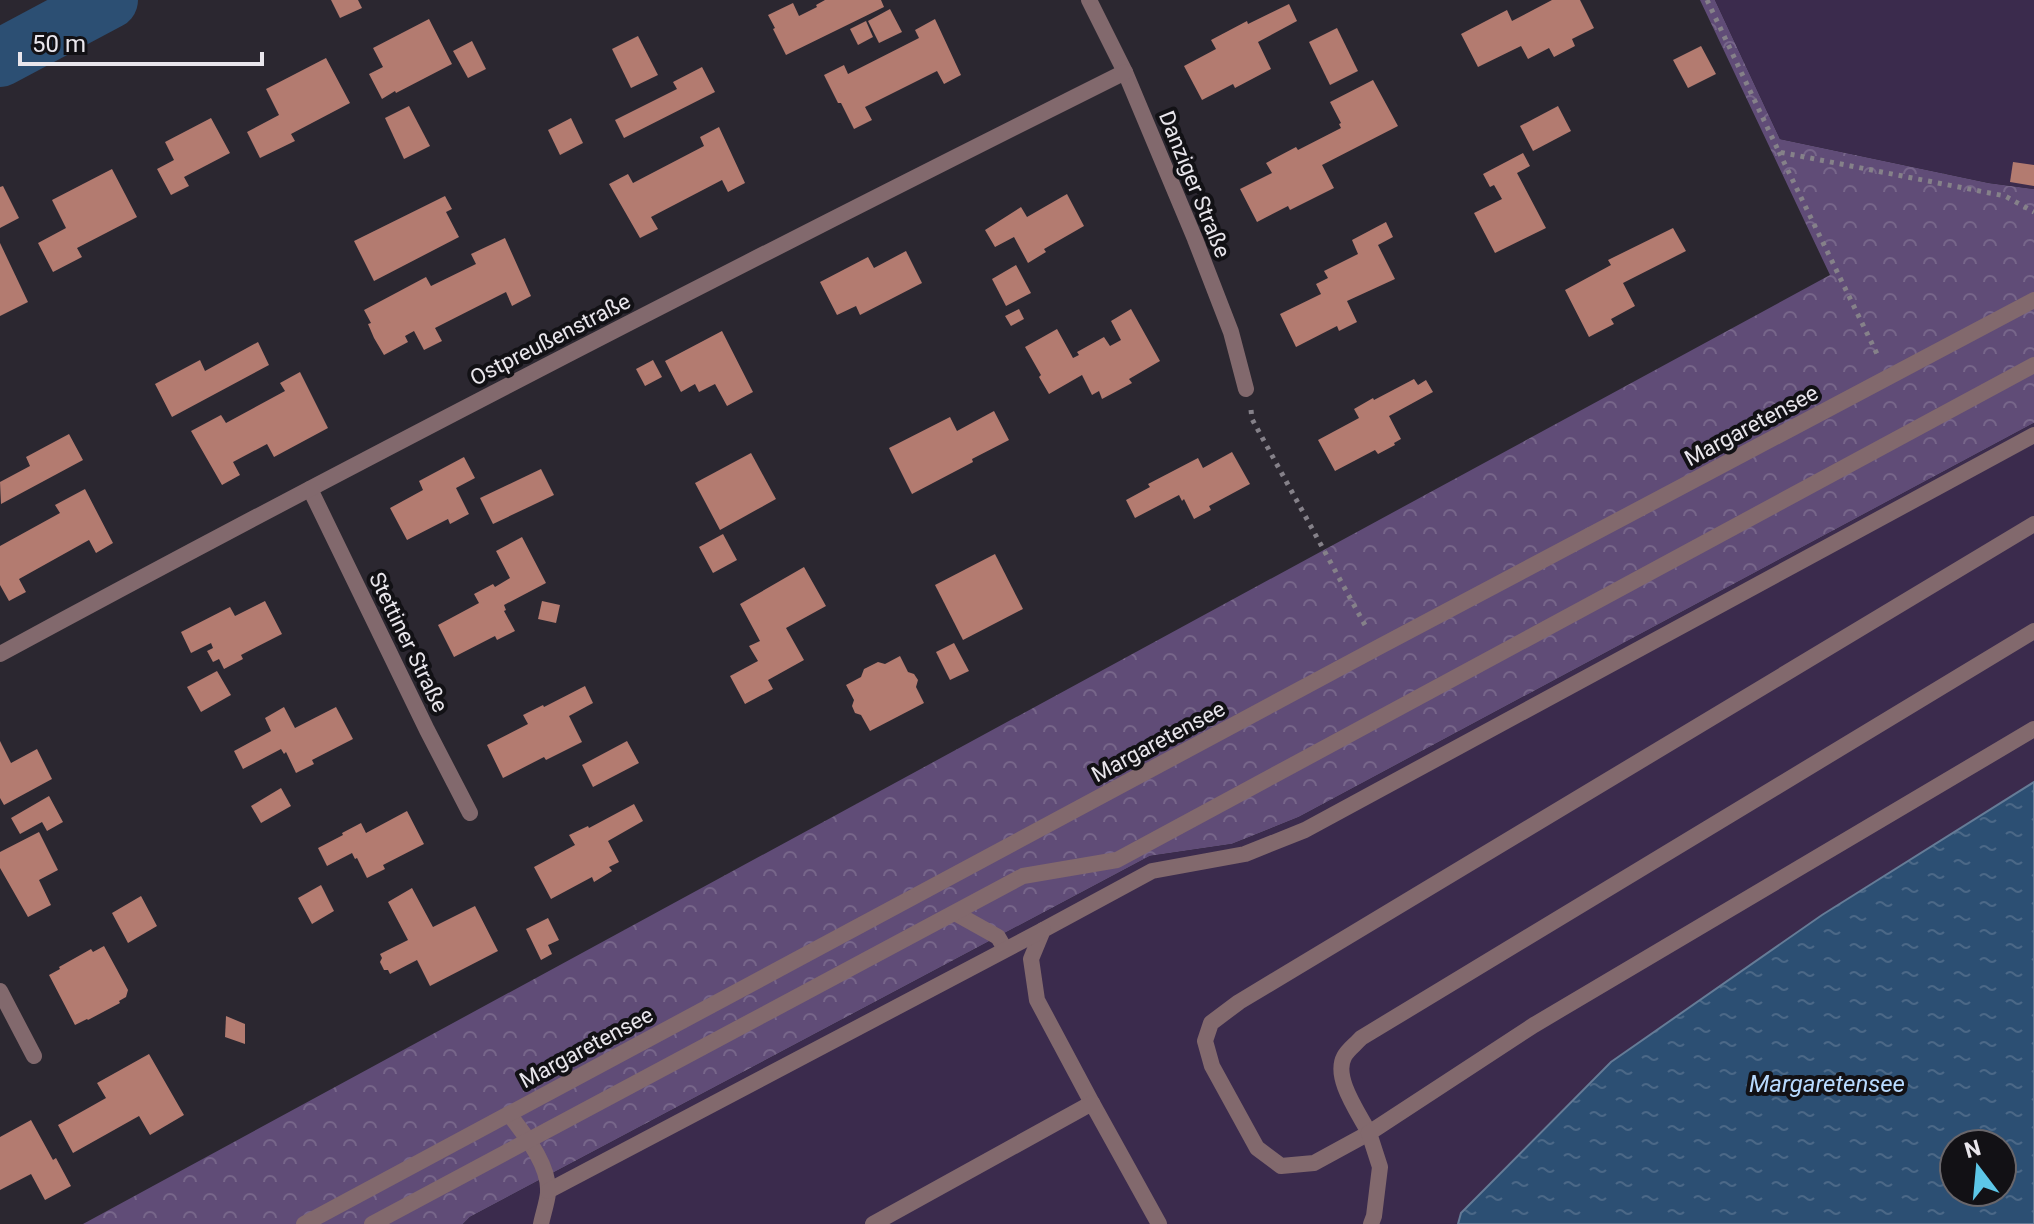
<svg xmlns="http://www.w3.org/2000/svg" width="2034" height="1224" viewBox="0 0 2034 1224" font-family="Roboto,sans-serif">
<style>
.forest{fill:url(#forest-crowns)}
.park{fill:#3b2b4d}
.water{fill:url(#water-ripples);stroke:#657c97;stroke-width:2;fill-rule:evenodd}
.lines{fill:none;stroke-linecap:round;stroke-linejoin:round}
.river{stroke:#2c4f73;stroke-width:58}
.building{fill:#b37b70}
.path{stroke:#858189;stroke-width:5;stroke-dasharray:4 6;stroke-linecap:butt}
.lane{stroke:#82696d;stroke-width:16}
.street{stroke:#82696d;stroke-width:16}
.labels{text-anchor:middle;stroke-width:8;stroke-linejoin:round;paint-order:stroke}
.street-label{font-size:22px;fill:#e9e6ec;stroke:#121115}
.water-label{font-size:24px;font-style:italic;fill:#b8dafe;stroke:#121115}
</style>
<defs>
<pattern id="forest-crowns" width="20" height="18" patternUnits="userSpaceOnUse" patternTransform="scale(2)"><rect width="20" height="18" fill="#604c77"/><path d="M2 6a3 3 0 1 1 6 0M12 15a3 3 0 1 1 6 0" fill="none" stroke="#77668a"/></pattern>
<pattern id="water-ripples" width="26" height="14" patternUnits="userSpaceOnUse" patternTransform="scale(2)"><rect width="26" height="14" fill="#2c4f73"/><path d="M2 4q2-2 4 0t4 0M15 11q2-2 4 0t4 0" fill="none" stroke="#4b6887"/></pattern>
</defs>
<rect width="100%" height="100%" fill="#2b2730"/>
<path class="forest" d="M1700,0H1715L1780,139L1989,183L2034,189V423L1299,817L1232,844L1150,856L470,1217L463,1224H83L1830,275Z"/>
<g class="park">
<path d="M1715,0H2034V189L1989,183L1780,139Z"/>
<path d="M2034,423V782L1822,915L1611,1062L1461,1213L1458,1224H463L470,1217L1150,856L1232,844L1299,817Z"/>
</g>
<path class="water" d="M2034,782V1224H1458L1461,1213L1611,1062L1822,915ZM1954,1144H2002V1192H1954Z"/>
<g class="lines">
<path class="river" d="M0,58L109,0"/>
</g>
<g class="building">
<path d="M331,0H358L362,8L340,18Z"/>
<path d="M825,0H881L884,7L786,55L773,29L775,28L768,15L793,3L799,16L817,7L816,5Z"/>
<path d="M1552,0H1580L1594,28L1572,39L1575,46L1554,57L1549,48L1528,59L1521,46L1478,67L1461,34L1507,10L1512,21Z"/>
<path d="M1289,4L1297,21L1258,42L1271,69L1235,88L1233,84L1202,100L1184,66L1216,49L1211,40L1247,21L1248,24Z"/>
<path d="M890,9L902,32L879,43L868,21Z"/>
<path d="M429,19L452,64L396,93L395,91L382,99L369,74L383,67L373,48Z"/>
<path d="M935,19L961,75L944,84L937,71L865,107L872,120L854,129L841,103H838L824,75L844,65L848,74L919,38L915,30Z"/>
<path d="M866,21L873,37L858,45L850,29Z"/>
<path d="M1337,28L1358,71L1330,85L1309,42Z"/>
<path d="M638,36L658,75L631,88L612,49Z"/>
<path d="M472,41L486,69L468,78L453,51Z"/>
<path d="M1701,46L1716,74L1688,88L1673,60Z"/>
<path d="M326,58L350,103L291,134L295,141L260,158L247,132L279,115L266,89Z"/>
<path d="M702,67L715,92L624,138L615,120L677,89L673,82Z"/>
<path d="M1373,80L1398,126L1322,165L1334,188L1290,210L1288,206L1257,222L1240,189L1272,173L1266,163L1296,147L1298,150L1341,128L1339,124L1341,123L1330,102Z"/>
<path d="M409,106L430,146L404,159L385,118Z"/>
<path d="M1558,106L1571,131L1533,151L1520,126Z"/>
<path d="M211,118L230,153L184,177L189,186L171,195L157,169L174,160L165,142Z"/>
<path d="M571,118L583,143L560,155L548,130Z"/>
<path d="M719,127L745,183L728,192L722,180L651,217L658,229L640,238L609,184L628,174L633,183L704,146L700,137Z"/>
<path d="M1523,153L1530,166L1517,173L1546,228L1495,253L1474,213L1502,199L1494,185L1490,187L1483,174Z"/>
<path d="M2013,162L2034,165V186L2010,182Z"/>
<path d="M112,169L137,217L77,248L82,257L53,272L38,243L66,228L52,200Z"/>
<path d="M3,186L19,218L0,228V187Z"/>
<path d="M1067,194L1084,226L1044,249L1046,252L1028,263L1014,237L995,247L985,230L1021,207L1027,217Z"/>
<path d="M445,196L452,209L446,212L459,237L374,281L354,241Z"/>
<path d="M1386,222L1393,237L1378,245L1395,279L1347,301L1357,322L1339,331L1337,326L1296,347L1280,314L1321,294L1316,284L1328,278L1324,271L1358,254L1352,240Z"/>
<path d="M1673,228L1686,251L1623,283L1635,306L1611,319L1614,324L1589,337L1565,290L1611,265L1608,260Z"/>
<path d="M505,238L531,296L512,306L506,292L435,328L442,341L424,350L414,331L405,336L408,342L384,355L374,338L368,324L371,323L364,310L426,277L431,286L476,264L471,254Z"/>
<path d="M0,243L28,302L0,316Z"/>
<path d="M906,251L922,283L860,315L856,306L837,315L820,282L868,257L874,268Z"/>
<path d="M1016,265L1031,293L1006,306L992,279Z"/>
<path d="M1019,309L1024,319L1011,326L1005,316Z"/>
<path d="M1131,309L1160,361L1129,379L1132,383L1102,399L1099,391L1092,395L1082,375L1049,394L1039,377L1041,375L1025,347L1057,329L1073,358L1079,355L1077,352L1104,337L1110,346L1121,340L1111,321Z"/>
<path d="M722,331L753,392L727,406L715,384L699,392L695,384L681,392L665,361Z"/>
<path d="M258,342L269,365L172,417L155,384L200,360L205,371Z"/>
<path d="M653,360L662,377L645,386L636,369Z"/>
<path d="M300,372L328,428L274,457L267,444L233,462L240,475L222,485L191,431L221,415L226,423L285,391L280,383Z"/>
<path d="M1414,379L1418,385L1426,380L1433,392L1389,416L1401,439L1394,443L1395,445L1378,454L1375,450L1335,471L1318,440L1359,418L1354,409L1373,398L1374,400Z"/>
<path d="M994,411L1009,440L972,459L973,462L912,494L889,448L950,417L957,431Z"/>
<path d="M69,434L83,460L1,504L0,482L30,466L26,457Z"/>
<path d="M1232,452L1250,484L1209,506L1211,510L1194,519L1184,499L1182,501L1179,495L1135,518L1126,500L1150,487L1148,484L1198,458L1203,468Z"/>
<path d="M751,453L776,499L720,530L695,483Z"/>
<path d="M464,457L475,478L456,488L469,514L450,524L448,519L407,540L390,508L423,490L419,481Z"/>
<path d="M541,469L554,495L493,524L480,498Z"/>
<path d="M85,489L113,543L96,553L89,540L19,579L26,592L9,601L0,585V546L60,513L55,505Z"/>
<path d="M723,534L737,560L713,573L699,547Z"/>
<path d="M522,537L546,583L504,605L506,610L504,611L515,631L497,640L495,636L454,657L438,625L479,603L474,594L493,584L495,587L510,578L496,551Z"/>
<path d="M995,554L1023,609L963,640L935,585Z"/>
<path d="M804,567L826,606L786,628L804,660L768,680L773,689L745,704L730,676L758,661L749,646L760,641L740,604Z"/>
<path d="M265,601L282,634L241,655L243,659L224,669L219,659L213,662L207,651L213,648L211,643L191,653L181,632L230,607L235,616Z"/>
<path d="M542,601L560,605L556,623L538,619Z"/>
<path d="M954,643L969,671L950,680L936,652Z"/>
<path d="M900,656L908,672L914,674L918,680L916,687L924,703L870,731L861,715L855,713L852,706L854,700L846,685L861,677L864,669L878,662L885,664Z"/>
<path d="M217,671L231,695L201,712L187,687Z"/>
<path d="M585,686L593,703L569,716L582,742L546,760L544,757L503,778L487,745L528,724L523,715L543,705L544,707Z"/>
<path d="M284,707L295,728L336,707L353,739L312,760L314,764L296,773L286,752L284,754L281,749L243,769L234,751L271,731L265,718Z"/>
<path d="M0,741L11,763L37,749L52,779L4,805L0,798Z"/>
<path d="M627,741L639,763L593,787L582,765Z"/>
<path d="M281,788L291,806L261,823L251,806Z"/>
<path d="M49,796L63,822L47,831L42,822L20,834L11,818Z"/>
<path d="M634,804L643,821L608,841L619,862L609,867L612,871L594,882L592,877L551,899L534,867L575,845L569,835L588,826L589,828Z"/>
<path d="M407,811L424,844L383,865L385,869L367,878L357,858L355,859L352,853L327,866L318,848L343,835L342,833L361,823L366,833Z"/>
<path d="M39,832L58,870L39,880L51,905L28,917L0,868V852Z"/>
<path d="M321,885L334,911L312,924L298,898Z"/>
<path d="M412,888L433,927L475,906L498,951L430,986L417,960L390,974L388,970H384L380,962L382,958L380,954L408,940L388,902Z"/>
<path d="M141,896L157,926L128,943L112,913Z"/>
<path d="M548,918L559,940L548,945L552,954L541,960L526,929Z"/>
<path d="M104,946L128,990L126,997L119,1001L120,1003L88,1020L87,1019L75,1025L49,975L60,969L59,967L91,949L93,952Z"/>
<path d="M226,1016L245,1024V1044L225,1037Z"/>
<path d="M149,1054L184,1115L150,1135L139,1116L73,1153L58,1125L106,1098L97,1083Z"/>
<path d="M31,1120L53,1160L56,1158L71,1186L45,1200L31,1174L0,1190V1137Z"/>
</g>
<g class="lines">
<g class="path">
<path d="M1707,0L1779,152L2005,196L2034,212"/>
<path d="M1779,152L1878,356"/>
<path d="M1251,410L1252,419L1366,627"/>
</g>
<g class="lane">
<path d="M2034,524L1239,1002L1211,1023L1205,1041L1212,1066L1257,1148L1281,1166L1314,1163L1369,1133C1359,1113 1333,1078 1344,1057C1347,1050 1356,1044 1361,1038L2034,631"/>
<path d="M955,913L998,937L1005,949"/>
<path d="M1092,1103L1037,1000L1031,959L1043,930L1152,871L1245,854L1305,830L2034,435"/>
<path d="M509,1114C524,1134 550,1165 548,1193C547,1203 543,1214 541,1224"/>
<path d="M548,1191L1043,930"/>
<path d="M304,1224L1377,648L2034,300"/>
<path d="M372,1224L1023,876L1117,860L2034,365"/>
<path d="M873,1224L1092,1103L1159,1224"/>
<path d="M1371,1224L1374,1216L1380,1167L1369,1133L1534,1025L2034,729"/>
</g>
<g class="street">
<path d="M1089,0L1125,72L1195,239L1231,332L1246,389"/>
<path d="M310,489L427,730L470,813"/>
<path d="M0,654C371,453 747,261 1125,72"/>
<path d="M0,991L34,1056"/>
</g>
</g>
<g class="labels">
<g class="street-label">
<text transform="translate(1195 184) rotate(68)" y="8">Danziger Straße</text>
<text transform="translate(550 339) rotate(-27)" y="8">Ostpreußenstraße</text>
<text transform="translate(1751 425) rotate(-28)" y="8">Margaretensee</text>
<text transform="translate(409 642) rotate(64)" y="8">Stettiner Straße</text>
<text transform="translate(1158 741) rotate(-28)" y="8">Margaretensee</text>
<text transform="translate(586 1047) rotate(-28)" y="8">Margaretensee</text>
</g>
<g class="water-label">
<text x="1827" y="1092">Margaretensee</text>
</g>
</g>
<g transform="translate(1978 1168) rotate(344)"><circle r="38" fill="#121115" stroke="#68666b" stroke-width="2"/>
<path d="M0-6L14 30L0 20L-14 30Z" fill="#5dc7e8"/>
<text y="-12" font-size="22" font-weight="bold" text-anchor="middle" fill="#e9e6ec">N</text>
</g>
<path d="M20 52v12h242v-12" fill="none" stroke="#e9e6ec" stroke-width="4"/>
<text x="32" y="52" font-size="24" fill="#e9e6ec" stroke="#121115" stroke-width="6" paint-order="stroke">50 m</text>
</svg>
